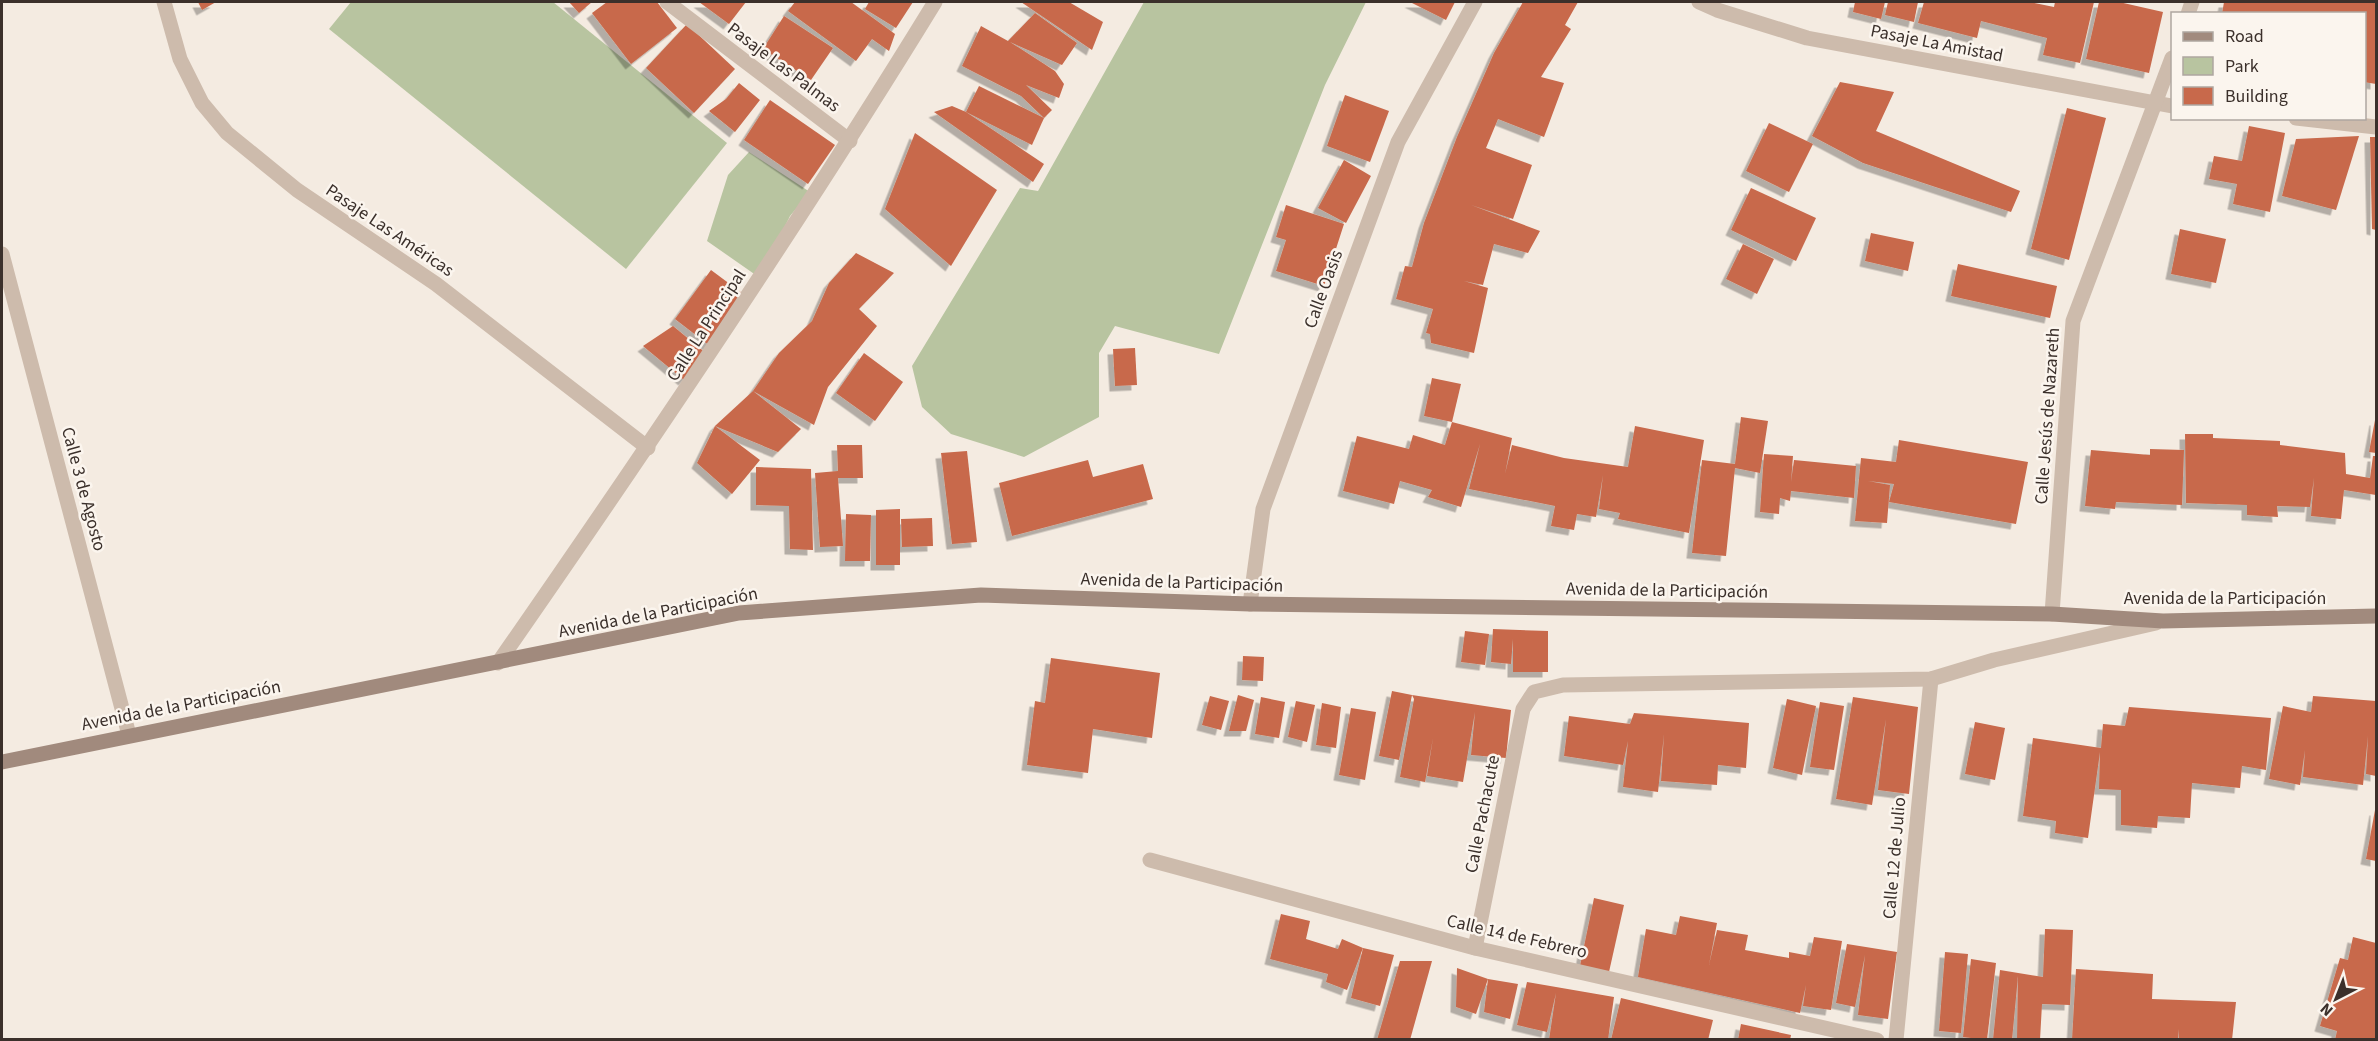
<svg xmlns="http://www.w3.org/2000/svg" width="2378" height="1041" viewBox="0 0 2378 1041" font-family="'Source Sans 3',sans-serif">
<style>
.green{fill:#b8c4a0}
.building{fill:#c8694b;filter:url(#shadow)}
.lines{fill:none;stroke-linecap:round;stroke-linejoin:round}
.service{stroke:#cdbbac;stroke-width:15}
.minor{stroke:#cdbbac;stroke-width:15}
.secondary{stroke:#a18a7d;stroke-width:15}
.labels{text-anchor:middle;stroke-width:5;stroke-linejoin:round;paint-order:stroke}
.street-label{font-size:18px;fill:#3b302b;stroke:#fbf5ee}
</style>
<defs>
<filter id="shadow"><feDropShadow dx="-5.5" dy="5.5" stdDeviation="0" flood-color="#0004"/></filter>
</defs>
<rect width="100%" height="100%" fill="#f4ebe1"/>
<g class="green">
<path d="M351,2H553L727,143L626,269L329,29Z"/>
<path d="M1144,2H1366L1325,85L1219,354L1115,326L1099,353V417L1024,457L951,434L922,407L912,366L1020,188L1038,191Z"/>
<path d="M749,152L810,192L790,216L760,278L707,241L728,175Z"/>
</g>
<g class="building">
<path d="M198,2H216L202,10Z"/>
<path d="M569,2H592L579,13Z"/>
<path d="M607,2H657L677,28L631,64L592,13Z"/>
<path d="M699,2H746L729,24Z"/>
<path d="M795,2H851L895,34L889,51L872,39L856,61L788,11Z"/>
<path d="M869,2H913L896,28L865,9Z"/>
<path d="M1021,2H1069L1103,22L1092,50Z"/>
<path d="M1410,2H1455L1446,20Z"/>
<path d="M1523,2H1578L1565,25L1571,29L1541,77L1564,83L1544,137L1498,119L1486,148L1532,165L1513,219L1471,205L1540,231L1528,253L1494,244L1483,285L1464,281L1488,288L1474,353L1431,343L1430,334L1426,333L1433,309L1396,299L1405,266L1412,267L1424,223L1457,137L1494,53Z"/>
<path d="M1855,2H1885L1881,19L1853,12Z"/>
<path d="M1888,2H1918L1914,22L1885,15Z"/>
<path d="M1924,2H2030L2054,7L2055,2H2094L2080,63L2043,55L2047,38L1981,21L1977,38L1918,23Z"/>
<path d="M2099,2H2119L2163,12L2149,73L2086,59Z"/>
<path d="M2224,2H2376V84L2364,82V14H2222Z"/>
<path d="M1035,13L1077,43L1062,65L1010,42L1055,71L1064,84L1059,98L1026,85L1052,110L1044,118L1021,96L962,66L981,26L1008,41Z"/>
<path d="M784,16L833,48L811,80L763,49Z"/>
<path d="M687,24L735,69L694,113L646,68Z"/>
<path d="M1840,82L1894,92L1876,131L2020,191L2011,212L1863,163L1812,136Z"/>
<path d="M739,83L760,100L735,132L709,111L726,99Z"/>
<path d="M979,86L1044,118L1032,145L966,112Z"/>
<path d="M1345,95L1389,111L1370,162L1327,146Z"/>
<path d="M770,100L835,145L808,184L744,140Z"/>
<path d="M952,106L966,112L1044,164L1033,182L934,112Z"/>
<path d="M2067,108L2106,118L2069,260L2031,249Z"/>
<path d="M1769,123L1813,144L1789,192L1746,171Z"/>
<path d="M2249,126L2285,133L2270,212L2233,204L2237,184L2209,179L2214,156L2242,161Z"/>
<path d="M915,133L997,190L951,266L885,209Z"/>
<path d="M2359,136L2336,210L2282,196L2296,139Z"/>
<path d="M2370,137H2376V230L2372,229Z"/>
<path d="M1344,160L1371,176L1346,223L1318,208Z"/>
<path d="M1751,188L1816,218L1796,261L1731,230Z"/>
<path d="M1286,205L1344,224L1324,286L1276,271L1286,240L1276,237Z"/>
<path d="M2180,229L2226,239L2216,283L2171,274Z"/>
<path d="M1871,233L1914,242L1908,271L1865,261Z"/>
<path d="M1743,244L1774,259L1757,294L1726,279Z"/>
<path d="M856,253L894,273L859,309L877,326L828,387L814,425L753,391L801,429L778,452L715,426L760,460L732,494L697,463L715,426L753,391L779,353L812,321L829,283Z"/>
<path d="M1958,264L2057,286L2050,318L1951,296Z"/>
<path d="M711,270L746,296L710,346L675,319Z"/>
<path d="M673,326L707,354L684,380L643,346Z"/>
<path d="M1135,348L1137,385L1115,386L1113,349Z"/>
<path d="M864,353L903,382L875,421L836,393Z"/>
<path d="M1432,378L1461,384L1452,422L1424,416Z"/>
<path d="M1741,417L1768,421L1760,473L1735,468L1726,556L1692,553L1702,460L1735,464Z"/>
<path d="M2375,420H2376V453L2369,452Z"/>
<path d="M1452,422L1512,438L1505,474L1512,445L1564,458L1628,467L1635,426L1704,440L1689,533L1618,519L1620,513L1599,509L1603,475L1596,517L1577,514L1574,530L1551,526L1555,506L1469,489L1480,444L1461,507L1428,497L1432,490L1400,481L1394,504L1343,491L1357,436L1409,449L1413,435L1445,445Z"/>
<path d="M2185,434H2213V438L2280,441V445L2345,453L2346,474L2370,478L2373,456H2376V495L2344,490L2341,519L2311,516L2314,478L2310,507L2277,506L2278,517L2247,515V505L2186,503Z"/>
<path d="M1899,440L2028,462L2016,524L1889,502L1894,484L1868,481L1890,485L1887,523L1855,521L1861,458L1896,462Z"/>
<path d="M837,445H862L863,478H838L843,546L820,547L815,473L838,471Z"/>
<path d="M2150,449L2184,450L2182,505L2116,502L2115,509L2085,506L2091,450L2150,455Z"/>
<path d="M967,451L977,542L952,544L941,453Z"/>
<path d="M1764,454L1793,456L1791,482L1794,460L1856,466L1854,498L1791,491L1790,501L1780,498L1779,514L1760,512Z"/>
<path d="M1088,460L1093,477L1143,464L1153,499L1012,536L999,483Z"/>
<path d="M756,467L811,469L813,550L790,549L789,506L756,505Z"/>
<path d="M900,509V565H876V510Z"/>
<path d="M846,514L871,515L870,561H845Z"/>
<path d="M932,518L933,546L902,547L901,519Z"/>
<path d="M1493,629L1548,631V672H1513V639L1511,664L1491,662Z"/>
<path d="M1465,631L1489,634L1485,665L1461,662Z"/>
<path d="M1243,656L1264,657L1263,681L1242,680Z"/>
<path d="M1051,658L1160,673L1152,738L1093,729L1088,773L1027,765L1035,701L1045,703Z"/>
<path d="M1392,691L1412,695L1399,760L1379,756Z"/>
<path d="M1238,695L1254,700L1246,731H1229Z"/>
<path d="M1412,695L1511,710L1506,758L1471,755L1475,712L1463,782L1427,776L1433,738L1425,782L1400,777L1414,699Z"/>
<path d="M1210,696L1229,701L1221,730L1202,725Z"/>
<path d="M2313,696L2376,701V776L2366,774L2368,736L2363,785L2303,777L2305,750L2300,785L2269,779L2283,706L2311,712Z"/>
<path d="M1261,697L1285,702L1279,738L1255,734Z"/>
<path d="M1853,697L1918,707L1909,794L1878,790L1886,719L1872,805L1836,799Z"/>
<path d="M1787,699L1816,706L1802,775L1773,768Z"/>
<path d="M1296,701L1315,705L1307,742L1288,737Z"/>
<path d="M1820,702L1844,706L1834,770L1810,767Z"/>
<path d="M1322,703L1341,707L1336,748L1316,745Z"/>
<path d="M2129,707L2271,718L2266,770L2242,766L2240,788L2192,783L2190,818L2158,816L2157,828L2121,825V790L2099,789L2100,752L2088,838L2055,833L2056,821L2023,816L2033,738L2101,748L2103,724L2125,726Z"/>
<path d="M1351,708L1376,712L1365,780L1339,775Z"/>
<path d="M1634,713L1749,723L1746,768L1718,765L1717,785L1661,781L1664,734L1658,792L1623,787L1628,741L1623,765L1564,756L1569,716L1630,724Z"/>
<path d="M1975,722L2005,728L1995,780L1965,774Z"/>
<path d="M2375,810H2376V861L2366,859Z"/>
<path d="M1594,898L1624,905L1609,972L1580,966Z"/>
<path d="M1281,914L1310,921L1306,939L1338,949L1342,939L1363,948L1347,990L1326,982L1328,974L1270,959Z"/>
<path d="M1680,916L1717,923L1709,965L1717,930L1748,935L1745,950L1789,958V952L1810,956L1814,937L1842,941L1831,1010L1803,1006L1806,985L1800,1013L1638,977L1646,929L1676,935Z"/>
<path d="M2045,929L2073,930L2070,1005L2042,1004L2040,1040H2017L2018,976L2012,1040H1993L2000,970L2043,977Z"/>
<path d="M2353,937L2376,943V1040H2335L2337,1031L2320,1026L2340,958L2348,960Z"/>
<path d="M1847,944L1897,952L1888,1019L1858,1015L1865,955L1855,1007L1836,1003Z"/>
<path d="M1363,948L1394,955L1380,1006L1351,998Z"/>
<path d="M1945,952L1968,954L1961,1033L1939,1031Z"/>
<path d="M1971,959L1996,963L1987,1040L1963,1037Z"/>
<path d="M1400,961H1432L1410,1040H1377Z"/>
<path d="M1457,968L1488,979L1476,1014L1456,1007Z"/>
<path d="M2076,969L2153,974L2152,999L2236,1002L2232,1040H2179V1029L2178,1040H2072Z"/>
<path d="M1488,979L1518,984L1510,1019L1484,1012Z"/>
<path d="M1527,982L1614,997L1608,1040H1549L1556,993L1547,1032L1517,1025Z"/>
<path d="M1621,998L1713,1020L1708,1040H1611Z"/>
<path d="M1741,1024L1791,1035L1790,1040H1738Z"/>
</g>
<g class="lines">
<g class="service">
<path d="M164,2L180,59L202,103L227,133L297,190L436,284L648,448"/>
<path d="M667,2L850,141"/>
<path d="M1699,2L1717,10L1807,38L2172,106"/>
<path d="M2296,118L2376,127"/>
</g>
<g class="minor">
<path d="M2188,14L2192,2"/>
<path d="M2,254L129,735"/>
<path d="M1250,604L1263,509L1398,142L1475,2"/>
<path d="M2052,614L2073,321L2172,58"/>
<path d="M498,663C649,446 797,227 935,2"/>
<path d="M1150,860L1475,948L1877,1040"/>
<path d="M1475,948L1523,709L1534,692L1563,685L1931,679L1994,660L2156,623"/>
<path d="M1896,1040L1931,679"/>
</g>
<path class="secondary" d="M2,762L739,613L981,595L1250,604L2052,614L2163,621L2376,616"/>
</g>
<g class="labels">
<g class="street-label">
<text transform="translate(1937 43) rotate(11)" y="6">Pasaje La Amistad</text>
<text transform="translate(784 67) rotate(37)" y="6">Pasaje Las Palmas</text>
<text transform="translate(390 230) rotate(34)" y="6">Pasaje Las Américas</text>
<text transform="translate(1323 289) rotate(-70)" y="6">Calle Oasis</text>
<text transform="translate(706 325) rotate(-57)" y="6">Calle La Principal</text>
<text transform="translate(2047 416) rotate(-86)" y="6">Calle Jesús de Nazareth</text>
<text transform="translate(84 489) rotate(75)" y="6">Calle 3 de Agosto</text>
<text transform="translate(1182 582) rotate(2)" y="6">Avenida de la Participación</text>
<text transform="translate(1667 590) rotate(1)" y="6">Avenida de la Participación</text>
<text x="2225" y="604">Avenida de la Participación</text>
<text transform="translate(658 612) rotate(-11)" y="6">Avenida de la Participación</text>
<text transform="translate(181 705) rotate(-11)" y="6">Avenida de la Participación</text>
<text transform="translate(1482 814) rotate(-79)" y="6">Calle Pachacute</text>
<text transform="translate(1894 858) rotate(-85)" y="6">Calle 12 de Julio</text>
<text transform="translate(1517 936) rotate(13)" y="6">Calle 14 de Febrero</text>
</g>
</g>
<rect width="2378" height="1041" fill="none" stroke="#3b302b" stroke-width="6"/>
<rect x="2171" y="12" width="195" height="108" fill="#fbf5ee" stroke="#aea6a0" stroke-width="1.5"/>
<rect x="2183" y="32" width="30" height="9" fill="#a18a7d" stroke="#aea6a0" stroke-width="1.5"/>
<text x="2225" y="42" font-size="18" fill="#3b302b">Road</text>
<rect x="2183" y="57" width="30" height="18" fill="#b8c4a0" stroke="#aea6a0" stroke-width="1.5"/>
<text x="2225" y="72" font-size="18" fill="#3b302b">Park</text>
<rect x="2183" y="87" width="30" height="18" fill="#c8694b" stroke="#aea6a0" stroke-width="1.5"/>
<text x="2225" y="102" font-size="18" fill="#3b302b">Building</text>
<g transform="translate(2336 999) rotate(222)" stroke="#fbf5ee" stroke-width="4.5" paint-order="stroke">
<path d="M0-4.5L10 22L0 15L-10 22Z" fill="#3b302b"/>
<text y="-9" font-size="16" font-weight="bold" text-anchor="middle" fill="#3b302b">N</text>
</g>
</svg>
